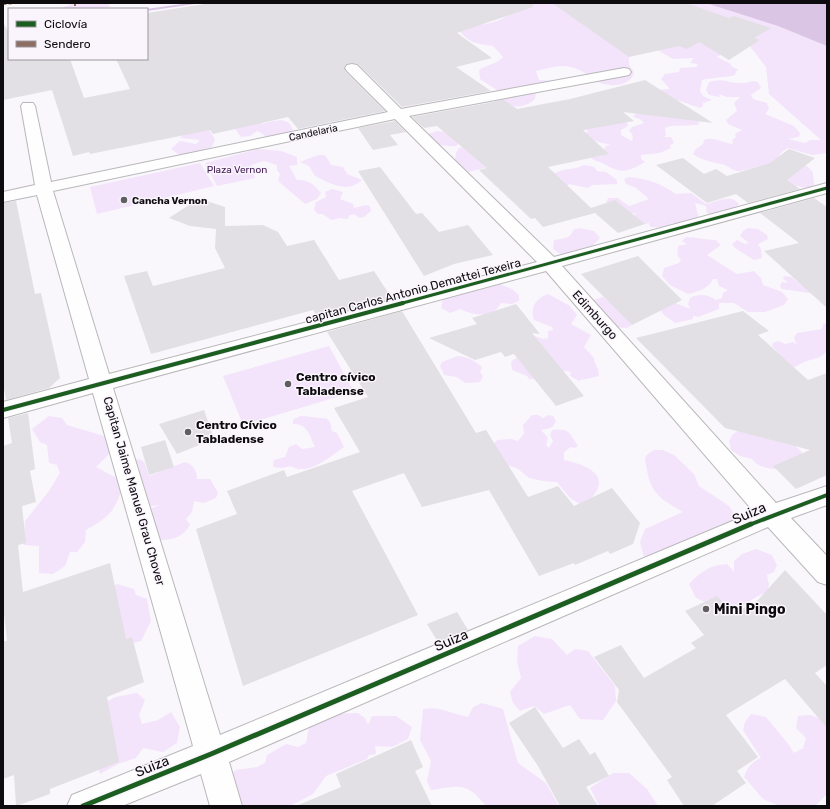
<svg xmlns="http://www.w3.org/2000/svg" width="830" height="809" viewBox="0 0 830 809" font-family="Rubik,sans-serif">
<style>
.green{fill:#f3e4fc}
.water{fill:#dac5e5}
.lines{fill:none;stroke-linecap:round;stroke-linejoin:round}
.stream{fill:#dac5e5;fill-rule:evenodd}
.building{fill:#e2e0e4}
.street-casing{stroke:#b9b7ba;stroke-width:2}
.street{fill:#fefefe;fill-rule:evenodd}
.quiet{stroke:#8d6e63;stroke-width:2;stroke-dasharray:3.5 2;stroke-linecap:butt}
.cycleway-far2-casing{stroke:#faf5fd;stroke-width:5}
.cycleway-far1-casing{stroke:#faf5fd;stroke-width:6}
.cycleway-casing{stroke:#faf5fd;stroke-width:8}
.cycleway-far2{stroke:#1b5e20;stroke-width:3}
.cycleway-far1{stroke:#1b5e20;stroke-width:4}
.cycleway{stroke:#1b5e20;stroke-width:5}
.poi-dot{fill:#605e61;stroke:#faf5fd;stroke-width:1.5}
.labels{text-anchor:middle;stroke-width:3;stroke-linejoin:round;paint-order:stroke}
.far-street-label{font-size:10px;fill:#0d0b0e;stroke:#faf5fd}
.far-park-label{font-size:10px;fill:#442055;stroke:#faf5fd}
.far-poi-label{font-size:10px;font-weight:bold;fill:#0d0b0e;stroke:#faf5fd;text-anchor:start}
.street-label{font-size:12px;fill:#0d0b0e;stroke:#faf5fd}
.poi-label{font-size:12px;font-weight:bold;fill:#0d0b0e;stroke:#faf5fd;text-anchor:start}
.near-street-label{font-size:14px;fill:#0d0b0e;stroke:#faf5fd}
.near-poi-label{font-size:14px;font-weight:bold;fill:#0d0b0e;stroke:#faf5fd;text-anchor:start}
</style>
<rect width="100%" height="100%" fill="#f9f7fb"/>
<g class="green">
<path d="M73,3H107L110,7L96,9H60Z"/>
<path d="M500,3H827V153L812,155L788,148L783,151L779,155L807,166L813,172L814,185L812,188C788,188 783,175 764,165C758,166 741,172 737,171C733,170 729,167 725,165C714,162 702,161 693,154L695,150L703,144L704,140C714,136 722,143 733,144L732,140L736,137L735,134L742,130L728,124L726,120L737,111L734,103L740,97H727L719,94L720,97L709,95L706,90L709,82C725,77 729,84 743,83C749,83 751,80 758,82L761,88L751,95L753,99L767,103L769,109L765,114L794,126L800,133L799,137L788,139L805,143L810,140H821L769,94L766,67L749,45L731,48L717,57L731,64V66L739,70L736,71L735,75C724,78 713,77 702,80L700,91L703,96L712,100L703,103V106L700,108L677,100L698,121L699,123L698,125L670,126L665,128L666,135L664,137H671L674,143L670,145L671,148L660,153L641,155V159L645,162C628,172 622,174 604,164C599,161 594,162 591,157L602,156L605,147L610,144C600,144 593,139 584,137L588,131L581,128L627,121L628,126L621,130V135L632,141L633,136L629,130L632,127L644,123L640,119L633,117L656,90L670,89L661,79L665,74L679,72L680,68L696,67L698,64L690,63L694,58L673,59L633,35L592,27L587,28L598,32L629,56V65L634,72C632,87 606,88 597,81C589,76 579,68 570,67C559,64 546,69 536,71L539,80L557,81L536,92L535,99C525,110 506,106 493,105L500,92L480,79L479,70C486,65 499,63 503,57L493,46C476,44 465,42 457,26C475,24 496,27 509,13Z"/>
<path d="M256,117L262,124C273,121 288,115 293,130C287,136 274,138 265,136C261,134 261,132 257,131L250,136L241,137L231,123Z"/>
<path d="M207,127L215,139L212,147L201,150L197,158H184L171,149L180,141L196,144L200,140L180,138L185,133Z"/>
<path d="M437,131L444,132L459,143L456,146C443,147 434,144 425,135Z"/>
<path d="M467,147L505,163L468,172L455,162L456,153L459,148Z"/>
<path d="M258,149L281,151L297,157V165L289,166L297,180C308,179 315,185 321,193L317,199L305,204L278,181L280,174L277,170V165L264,161L251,165L255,178L217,186L205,163Z"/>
<path d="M318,155H325L331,165L343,167L347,174L362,180C347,194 329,183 315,176L309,166L300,162Z"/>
<path d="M200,163L214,186L97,214L90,187Z"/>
<path d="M584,165L594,167L597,171L606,172L617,180V184L592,185L588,188L569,184L566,188L551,170L555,173C564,168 575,170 584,165Z"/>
<path d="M628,177C648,179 660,183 676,194L691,193L706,204C716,202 731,193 739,204L733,211L711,215L707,213L706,206L695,203L699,219L678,225L672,223L669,225L670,228L650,227L649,223L644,224L634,216L636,213L631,214L606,203L608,198H618L629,206L649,199L636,188L626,184L624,179Z"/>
<path d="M332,189L343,192L340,199L353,204L354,208L366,205L370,206L371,211L364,217L360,218L354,214L350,215L347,219L340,218L331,220L323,214H318L314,210L316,202L326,197L325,192Z"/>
<path d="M579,228L594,231L600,238L590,248L565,257L553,249L554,240C563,238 570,240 573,230Z"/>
<path d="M748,228L758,229L767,235L768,239L758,244L761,249L762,258L754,260L735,248L732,244L737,240L745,244L749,243L740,236L743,231Z"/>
<path d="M686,237C697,237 705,240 716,240L721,245L707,255L737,274L754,271L761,278L763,285L782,292L788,299L784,305L765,312H748L734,303H719V309L698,317L693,316V319L675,323L663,314L660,308L673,302L690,309L688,304L690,298C699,293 708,295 716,300L722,298L723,293L728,290L719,286L717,279H713C708,289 699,291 688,294L670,285L662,276L664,268L679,263L681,260C677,256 677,252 678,246L687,244L682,241Z"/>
<path d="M784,276L791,277L822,299L810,293L782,289L780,286L782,282L788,283L783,278Z"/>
<path d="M500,284L512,289L519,295V301L512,304L501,303C494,318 472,316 461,309L450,313L441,308L443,298L469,285Z"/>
<path d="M548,294L570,306L577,315L571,324L591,335L584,347L594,358C594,364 599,367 599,376L582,380L585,378L579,381L570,376L571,372L565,371L535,379H529L527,376L512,370L511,362L514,359L523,356L534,336L543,339L548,338V331L553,330L552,327L534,320C530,307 535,299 548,294Z"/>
<path d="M603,297L609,302L613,301L632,323L631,326L626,328L611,327L600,313L603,311L597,310L592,307L594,300Z"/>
<path d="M827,323V351L820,357L804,362L793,368L763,366L784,359L772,346L773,343L778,341L785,344L793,342L797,345L794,338L797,333L822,329L823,324Z"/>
<path d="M329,346L354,392L243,425L223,376Z"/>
<path d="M458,356C468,357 474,360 482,367L480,372L483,376L480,382L465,383L457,377L444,375L440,366L442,362Z"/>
<path d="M532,415H538L543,418L548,415L553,416L556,421C552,430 548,428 541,430L548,438L546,445L549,448L553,441L550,435L552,430C569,428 569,432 578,446L575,448L571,447L564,452V460C596,467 614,480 583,506L570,498L557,482L543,481L529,478L517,468L503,464L491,448L497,440L511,439L518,441L524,434L523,425Z"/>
<path d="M49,416L62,418L67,425L104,436L113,450L96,467L124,482C115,511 112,515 86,530L85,542L77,552H70L65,566L53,574L39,573V546L24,545L25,521L49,491L60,473L57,465L49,463L47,445L40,442L32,429Z"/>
<path d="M300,416C310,416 317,419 326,418L330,422L332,431L337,433L344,447C331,456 307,477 291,466L282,468L273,467L274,460L285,457L289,447L296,444L302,449L315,447C310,436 307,423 293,424V420Z"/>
<path d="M739,430L795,446L802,452L801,458C795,462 787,468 781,469C773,470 756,467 752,459L740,456L731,450L729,441L733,434Z"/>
<path d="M654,450H663L674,455L694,474L699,486L729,506L737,518L732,527L669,565L644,557L640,542L645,529L683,512C663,500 651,495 647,470C645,458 642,457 654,450Z"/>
<path d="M139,459L144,462L149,476L185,462C193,464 197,471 197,479H210L218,493L216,498L204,503L194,501L192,512L186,519L190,525C183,537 173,540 160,540L155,536L147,510L160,505L144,507L132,460Z"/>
<path d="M756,549L772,555L777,565L774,572L767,575L769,585L767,592L756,597L743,606L725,611L696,598L689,584C700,572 710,565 727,564L734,572V561L742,554Z"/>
<path d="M117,584L134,589L136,595L147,599L151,621L141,641L126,645L110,589Z"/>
<path d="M535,636L552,639L567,655L575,649L588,651L615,686L616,701L603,720L580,719L570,705L544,714L534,706L520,711L513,703L510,692L521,678L517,661L518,646Z"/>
<path d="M137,693L145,700L139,715L142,724L158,720L171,712L180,727L177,743L163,752L143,748L136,758L118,764L100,774L91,750L95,709L115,697Z"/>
<path d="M482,703L503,709L518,763L546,783L559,806H486C466,781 460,786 431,790L427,781L431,761L420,740L423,709C439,706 452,714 468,717L473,707Z"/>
<path d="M358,713L365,718L368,725L372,716H396L412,727L408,739L392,747L375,746L376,754L369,755L367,759L326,776L313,794L290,806H229L227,786L235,770L257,767L265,763L267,755L286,744L298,747L306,743L309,727L332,714Z"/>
<path d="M751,714L766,717L789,745L794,753L803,748L806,738L796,728L798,716L810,715L827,721V794L815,806H779L763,799L744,777C747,768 752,761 761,758L743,730L745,722Z"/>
<path d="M613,773H629L647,789L658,806H598L599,805L590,788Z"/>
</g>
<path class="water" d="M706,3H827V46L778,26Z"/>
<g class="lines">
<path class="stream" d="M190,3H202L147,11V9H146Z"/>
</g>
<g class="building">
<path d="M211,3H533V7L457,33L492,58L456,67L491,91L402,107L358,64L352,63L347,64L344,67L346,72L385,111L298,129L288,117L213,134L210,130L90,154L89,152L73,156L52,90L3,100V22L9,33V59H70L84,98L130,89L116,59H147V13Z"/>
<path d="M552,3H686L729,18L734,16L771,28L754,38L760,40L729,60L699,42L687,49L679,46L629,57Z"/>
<path d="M645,80L713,123L623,112L634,121L583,130L609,154L548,167L591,208L615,200L645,224L618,233L595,213L543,227L535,218L531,219L479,170L487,168L437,126L424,128L412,117L504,100L517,109L570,99Z"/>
<path d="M395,121L406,132L390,135L398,145L373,150L358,128Z"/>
<path d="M789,149L815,158L787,180L800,189L748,203L736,194L707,203L656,165L683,158L704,174L716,169L727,176L770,163Z"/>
<path d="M380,167L416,214L422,213L439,232L468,225L493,255L454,264L424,276L358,171Z"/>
<path d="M814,198L827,207V308L764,251L799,243L760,213Z"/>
<path d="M16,201L35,294L41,293L60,378L49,388L6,400L3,383V203Z"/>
<path d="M207,201L225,207V226L263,225L278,232L287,246L314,240L339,280L374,271L391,297L394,298L318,318L313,310L151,354L124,276L147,271L153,286L225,268L215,248L216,229L190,226L169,218L189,205Z"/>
<path d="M638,256L682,300L632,325L581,274Z"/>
<path d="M516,304L540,334L532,333L584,396L556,406L514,354L505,357L501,352L475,360L429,338L477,324L472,318Z"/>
<path d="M402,311L476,433L486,430L528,497L558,486L574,506L612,488L640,523L633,544L610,554L608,551L575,565L574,563L539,576L489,490L422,507L404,473L352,491L418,615L243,686L196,529L237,514L227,491L284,470L287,477L360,452L334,408L368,397L327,332Z"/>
<path d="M743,311L769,331L758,335L808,380L827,373V475L796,489L773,466L810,450L725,428L636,338Z"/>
<path d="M204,410L214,439L177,454L159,424Z"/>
<path d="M28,413L35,469L30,471L36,502L22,506L26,543L18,545L23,592L110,563L126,639L132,637L144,682L107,697L119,762L50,789V794L16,806L14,775L3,779V641H7L3,604V446L12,443L8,418Z"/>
<path d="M165,440L174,467L149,475L141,447Z"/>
<path d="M785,570L827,615V665L815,673L827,686V728L785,679L726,715L758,757L737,771L746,783L712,806H684L667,780L672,777L617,702L619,690L594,657L621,645L644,678L696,648L691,643L704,635L685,611L717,596L733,614L758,600Z"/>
<path d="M457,612L468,630L438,642L427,624Z"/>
<path d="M535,707L563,748L579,739L590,755L595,752L609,776L586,787L598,806H560L538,766L509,723Z"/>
<path d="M411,740L423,767L415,771L432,806H296L341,787L336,774Z"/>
</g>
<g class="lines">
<defs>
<path id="street" d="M352,64L357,65L401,109L624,68L629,69L631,72L629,75L624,76L409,116L554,257L827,183V193L562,266L776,503L827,486V505L791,518L827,556V585L818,582L768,527L229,762L242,806H210L201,774L122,806H67L72,795L193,746L93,393L3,418V402L89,379L37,195L3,202V192L35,185L21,106L23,103H33L35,106L51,182L388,112L347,71L345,68L347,65ZM395,119L537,262L109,374L53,191ZM546,271L754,512L220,735L113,388Z"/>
</defs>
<use href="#street" class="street-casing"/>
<use href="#street" class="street"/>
<g class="quiet">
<path d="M75,3V6"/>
<path d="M3,4L15,3"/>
</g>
<defs>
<path id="cycleway-far2" d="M399,304L827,188"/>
<g id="cycleway-far1">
<path d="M3,410L403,303"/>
<path d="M749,525L827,495"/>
</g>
<path id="cycleway" d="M83,806L211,754L751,524"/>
</defs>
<use href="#cycleway-far2" class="cycleway-far2-casing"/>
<use href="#cycleway-far1" class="cycleway-far1-casing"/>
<use href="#cycleway" class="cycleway-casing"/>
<use href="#cycleway-far2" class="cycleway-far2"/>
<use href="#cycleway-far1" class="cycleway-far1"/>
<use href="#cycleway" class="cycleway"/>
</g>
<g class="poi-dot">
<circle cx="124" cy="200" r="4"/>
<circle cx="288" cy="384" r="4"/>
<circle cx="188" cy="432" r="4"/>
<circle cx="706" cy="609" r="4"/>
</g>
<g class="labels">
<g class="far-street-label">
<text transform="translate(313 132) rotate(-12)" y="4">Candelaria</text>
</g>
<g class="far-park-label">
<text x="237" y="173">Plaza Vernon</text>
</g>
<g class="far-poi-label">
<text x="132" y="204">Cancha Vernon</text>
</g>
<g class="street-label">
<text transform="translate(413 291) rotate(-15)" y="4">capitan Carlos Antonio Demattei Texeira</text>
<text transform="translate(595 315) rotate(48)" y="4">Edimburgo</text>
<text transform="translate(134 491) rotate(74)" y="4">Capitan Jaime Manuel Grau Chover</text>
</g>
<g class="poi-label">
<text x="296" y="381">Centro cívico<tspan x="296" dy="14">Tabladense</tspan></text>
<text x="196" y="429">Centro Cívico<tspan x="196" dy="14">Tabladense</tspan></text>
</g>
<g class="near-street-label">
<text transform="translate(749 513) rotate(-23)" y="5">Suiza</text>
<text transform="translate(451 640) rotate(-23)" y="5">Suiza</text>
<text transform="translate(152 766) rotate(-22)" y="5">Suiza</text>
</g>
<g class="near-poi-label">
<text x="714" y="614">Mini Pingo</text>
</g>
</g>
<rect width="830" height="809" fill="none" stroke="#0d0b0e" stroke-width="8"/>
<rect x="8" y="8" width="140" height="52" fill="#faf5fd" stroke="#9b979d"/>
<rect x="16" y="21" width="20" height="6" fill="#1b5e20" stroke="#9b979d"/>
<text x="44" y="28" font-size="12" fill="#0d0b0e">Ciclovía</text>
<rect x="16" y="41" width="20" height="6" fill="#8d6e63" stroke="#9b979d"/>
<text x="44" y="48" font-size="12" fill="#0d0b0e">Sendero</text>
</svg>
